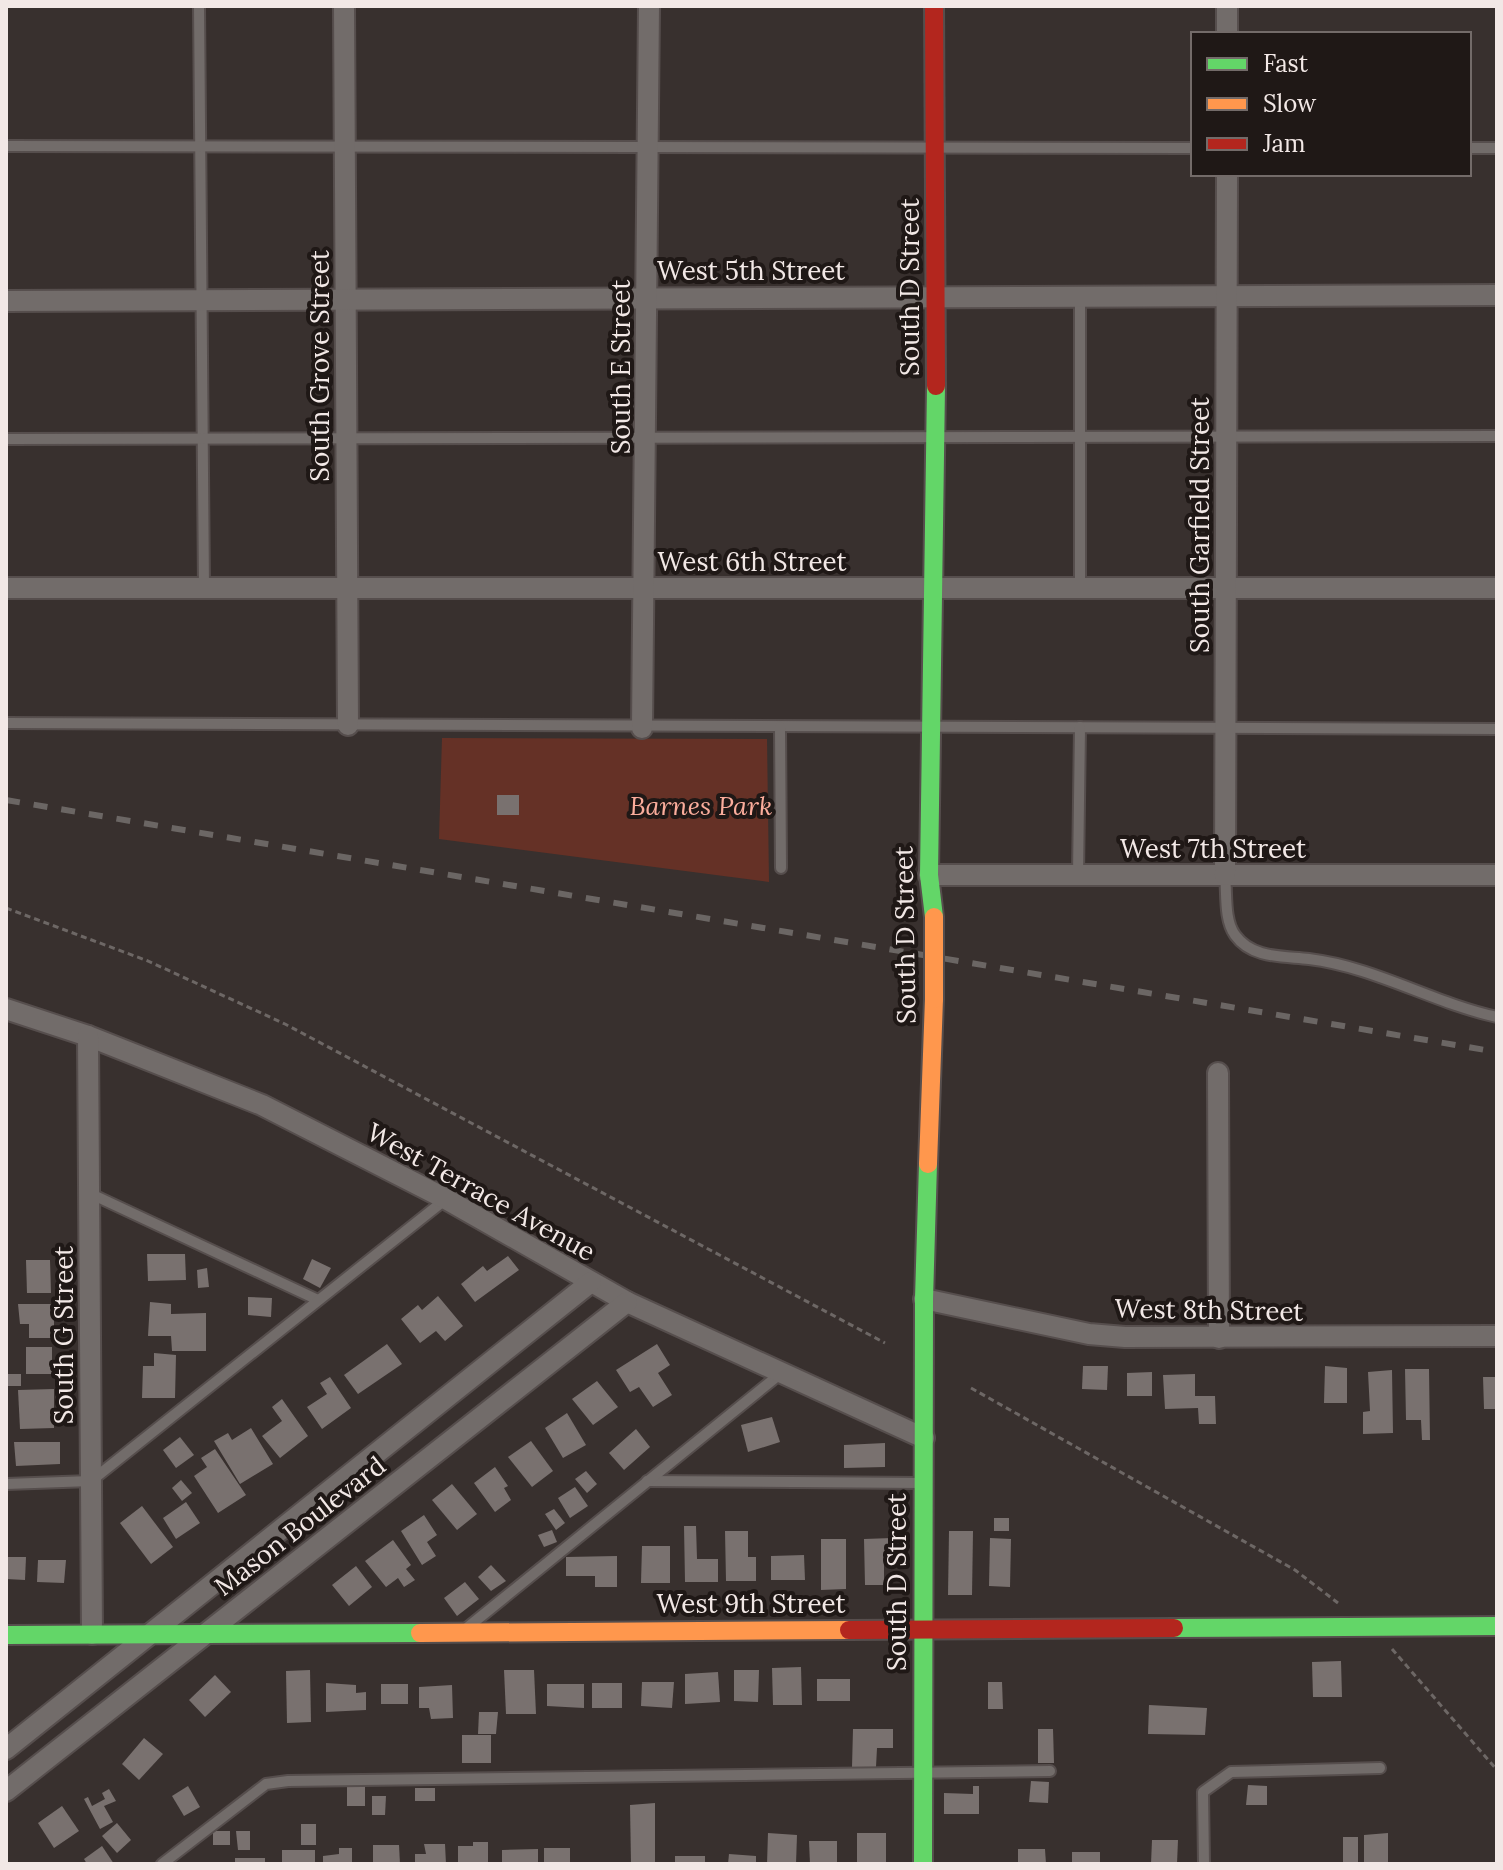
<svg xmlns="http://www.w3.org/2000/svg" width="1503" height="1870" viewBox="0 0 1503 1870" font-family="Lora,serif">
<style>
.green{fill:#653126}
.building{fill:#79716f}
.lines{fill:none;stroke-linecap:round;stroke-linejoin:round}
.lane-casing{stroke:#564e4d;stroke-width:14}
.street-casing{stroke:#564e4d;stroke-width:24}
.fast-casing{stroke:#564e4d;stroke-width:22}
.slow-casing{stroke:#564e4d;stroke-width:22}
.jam-casing{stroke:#564e4d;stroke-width:22}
.path{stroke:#6d6765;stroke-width:3;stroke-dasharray:6 4;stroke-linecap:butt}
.lane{stroke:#726c6a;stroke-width:10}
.street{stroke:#726c6a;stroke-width:20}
.fast{stroke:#63d668;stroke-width:18}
.slow{stroke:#ff974d;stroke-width:18}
.jam{stroke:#b3261e;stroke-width:18}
.rail{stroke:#6b6664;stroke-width:6;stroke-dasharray:14 14;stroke-linecap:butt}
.slow-bridge-casing{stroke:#564e4d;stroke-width:22;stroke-linecap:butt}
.slow-bridge{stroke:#ff974d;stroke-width:18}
.labels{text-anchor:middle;stroke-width:8;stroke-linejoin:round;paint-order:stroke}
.street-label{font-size:26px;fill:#f2e8e6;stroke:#1f1816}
.park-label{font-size:26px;font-style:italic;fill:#fbad9c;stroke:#1f1816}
</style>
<rect width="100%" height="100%" fill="#38302e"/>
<path class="green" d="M442,738L767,739L769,882L439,839Z"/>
<g class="building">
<rect x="497" y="795" width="22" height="20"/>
<path d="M147,1254H185L186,1280L148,1281Z"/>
<path d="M508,1256L519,1270L475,1302L461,1284L483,1266L487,1271Z"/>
<path d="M312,1259L331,1268L320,1288L303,1279Z"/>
<path d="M26,1260H50L51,1293H27Z"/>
<path d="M207,1268L209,1287L198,1288L197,1270Z"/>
<path d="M438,1296L463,1326L445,1341L436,1331L420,1343L401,1319L418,1305L422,1310Z"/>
<path d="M248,1297L272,1298L271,1317L248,1315Z"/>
<path d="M150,1302L171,1304V1314L206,1313V1351H172L171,1336H148Z"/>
<path d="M18,1304H54V1338H29V1324H20Z"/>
<path d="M387,1344L402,1364L358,1394L344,1375Z"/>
<path d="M657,1344L670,1365L658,1373L672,1395L653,1407L639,1387L630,1392L616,1370Z"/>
<rect x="26" y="1347" width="26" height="27"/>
<path d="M154,1353L176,1355L175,1398H142L143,1366H154Z"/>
<path d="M1083,1366H1108L1107,1390L1082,1389Z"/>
<path d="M1325,1366L1347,1368V1403H1324Z"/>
<path d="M1405,1369H1429L1430,1440H1422L1421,1420H1406Z"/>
<path d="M1392,1370L1393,1433L1363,1434V1412L1370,1411L1368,1372Z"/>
<path d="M1152,1372V1396H1127V1373Z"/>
<rect x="6" y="1374" width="15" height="12"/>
<path d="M1195,1374V1396H1215L1216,1424H1199L1198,1408L1165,1409L1163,1375Z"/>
<path d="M330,1377L351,1408L322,1429L307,1407L327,1394L320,1383Z"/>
<path d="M1483,1377H1497V1409H1484Z"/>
<path d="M597,1381L618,1407L593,1425L572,1399Z"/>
<path d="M54,1389V1428L20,1429L18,1390Z"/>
<path d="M282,1399L308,1436L280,1458L262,1436L282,1421L272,1407Z"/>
<path d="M567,1413L586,1445L563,1458L545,1428Z"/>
<path d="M772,1417L780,1442L748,1452L741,1425Z"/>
<path d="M251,1428L273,1464L240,1484L214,1441L228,1433L232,1440Z"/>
<path d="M636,1429L650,1447L624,1470L609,1453Z"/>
<path d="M180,1437L194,1455L176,1468L163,1450Z"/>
<path d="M531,1441L553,1471L532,1487L508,1457Z"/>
<path d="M14,1442H60V1464L16,1466Z"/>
<path d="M885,1443V1467L844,1468V1445Z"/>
<path d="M215,1449L246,1495L218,1513L194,1476L207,1467L201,1458Z"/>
<path d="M495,1467L508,1486L504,1488L511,1500L495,1512L474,1483Z"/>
<path d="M586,1471L597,1484L587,1493L575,1479Z"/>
<path d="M181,1480L192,1493L182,1501L172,1488Z"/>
<path d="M452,1484L477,1514L457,1530L432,1500Z"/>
<path d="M575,1487L588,1506L570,1518L558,1498Z"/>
<path d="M186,1502L200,1523L176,1539L163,1518Z"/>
<path d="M142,1506L173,1547L151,1564L120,1523Z"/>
<path d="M554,1509L565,1523L556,1530L545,1514Z"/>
<path d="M424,1515L437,1535L427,1542L436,1556L422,1565L401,1531Z"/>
<rect x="994" y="1518" width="15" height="13"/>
<path d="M684,1526H696L697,1559H718V1582H685Z"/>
<path d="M552,1530L557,1542L544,1547L538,1535Z"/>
<path d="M725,1531H748V1557H756V1581H726Z"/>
<path d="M949,1531H973L972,1595H948Z"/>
<path d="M892,1538V1555H884V1585H865L864,1539Z"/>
<path d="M990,1538L1011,1539L1010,1587L989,1586Z"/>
<path d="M821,1539H846V1589L821,1590Z"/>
<path d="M393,1540L411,1565L406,1569L415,1580L404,1587L398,1578L386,1587L365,1561Z"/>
<path d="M642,1546H670V1583H641Z"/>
<path d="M804,1555L805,1580H771V1556Z"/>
<path d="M617,1556V1587H595V1576H566V1557Z"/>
<path d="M6,1557H26L25,1580L6,1579Z"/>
<path d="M38,1560H66L64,1583L37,1582Z"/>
<path d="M491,1565L506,1581L491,1591L478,1577Z"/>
<path d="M356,1566L372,1587L349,1606L332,1585Z"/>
<path d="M465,1582L479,1599L457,1616L444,1598Z"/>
<path d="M1341,1661L1342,1697H1313L1312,1662Z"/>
<path d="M801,1667L802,1705H773L772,1668Z"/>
<path d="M310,1670L311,1722L287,1723L286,1671Z"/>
<path d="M504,1670H534L536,1714H506Z"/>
<path d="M734,1670H759L758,1702L734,1701Z"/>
<path d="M718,1672L720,1702L685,1704V1674Z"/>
<path d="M215,1675L231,1692L205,1717L189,1700Z"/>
<rect x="817" y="1679" width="33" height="22"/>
<path d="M642,1682H674L672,1708L641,1706Z"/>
<path d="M988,1682H1002L1003,1709H988Z"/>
<path d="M326,1683L356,1685V1693L366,1692V1710L326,1712Z"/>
<rect x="592" y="1683" width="30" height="25"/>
<rect x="381" y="1684" width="27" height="20"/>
<path d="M547,1684H584V1708L547,1706Z"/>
<path d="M452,1685L453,1718L431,1719L429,1708H419V1687Z"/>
<path d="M1149,1705L1207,1708L1205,1735L1148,1734Z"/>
<path d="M479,1712H498L496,1734H478Z"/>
<path d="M853,1729H893V1748H877L876,1767H852Z"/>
<path d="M1038,1729H1053L1054,1763H1038Z"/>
<rect x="462" y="1735" width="29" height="28"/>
<path d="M144,1738L163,1754L139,1780L122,1764Z"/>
<path d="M1031,1781L1049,1782L1048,1803L1029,1802Z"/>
<path d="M1248,1785L1267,1786V1805H1246Z"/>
<path d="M188,1786L200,1807L184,1816L172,1796Z"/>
<rect x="347" y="1786" width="18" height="20"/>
<path d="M973,1786H979V1814H944V1793L973,1794Z"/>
<rect x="415" y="1788" width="20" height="13"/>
<path d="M109,1789L116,1801L104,1806L113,1822L100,1829L84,1799L88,1797L92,1806L105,1799L102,1793Z"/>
<path d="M372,1796H386L385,1815H372Z"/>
<path d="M655,1803V1864H631L630,1805Z"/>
<path d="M62,1806L79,1831L54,1848L38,1823Z"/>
<path d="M117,1823L131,1840L117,1853L102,1836Z"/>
<rect x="301" y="1824" width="15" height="21"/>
<rect x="213" y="1831" width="17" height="14"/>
<path d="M236,1831H250V1850H238Z"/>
<path d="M768,1833L797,1835L796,1864H767Z"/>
<rect x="857" y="1833" width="29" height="31"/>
<path d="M1388,1833V1864L1364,1863V1835Z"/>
<rect x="1343" y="1837" width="15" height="27"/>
<path d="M1152,1840H1178L1177,1864H1151Z"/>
<path d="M809,1841H837V1864H810Z"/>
<path d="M473,1842H488V1864H458V1846H473Z"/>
<path d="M424,1844H445L446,1864H415V1854H426Z"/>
<path d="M373,1845H399L400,1864H373Z"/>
<path d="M102,1846L114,1864H87L84,1859Z"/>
<path d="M339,1848H352V1864H323V1856L339,1854Z"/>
<rect x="544" y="1848" width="26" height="16"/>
<path d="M538,1849V1864H502V1850Z"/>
<path d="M1018,1849H1045L1046,1864H1018Z"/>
<rect x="282" y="1850" width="33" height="14"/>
<rect x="1072" y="1852" width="28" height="12"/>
<path d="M729,1854L756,1856V1864H728Z"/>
<rect x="675" y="1856" width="30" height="8"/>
<rect x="235" y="1858" width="30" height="6"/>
</g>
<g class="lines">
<defs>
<g id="lane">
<path d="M199,6L204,588"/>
<path d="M6,146L1193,148"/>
<path d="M1469,148H1497"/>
<path d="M6,439L1497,436"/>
<path d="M1080,588V296"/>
<path d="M6,723L1497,729"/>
<path d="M780,727L781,868"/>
<path d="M1078,875L1080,727"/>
<path d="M1225,875C1227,894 1224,920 1235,935C1252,959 1284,956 1309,959C1375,967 1433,1003 1497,1017"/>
<path d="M89,1193L318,1300"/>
<path d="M647,1481L921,1483"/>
<path d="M6,1484L91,1481L446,1199"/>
<path d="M468,1627L780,1374"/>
<path d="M162,1864L266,1784L288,1781L1050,1771"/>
<path d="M1204,1864L1203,1792L1231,1772L1380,1768"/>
</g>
<g id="street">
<path d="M344,6L348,725"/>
<path d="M1227,34V6"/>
<path d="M6,301L1497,295"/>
<path d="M6,588H1497"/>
<path d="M642,728L649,6"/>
<path d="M929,875H1497"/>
<path d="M1225,875L1227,174"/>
<path d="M6,1009L88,1036L262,1105L446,1199L627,1302L924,1438"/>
<path d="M88,1036L92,1634"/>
<path d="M1218,1073L1219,1338"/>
<path d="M924,1299L1089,1334L1125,1337L1497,1336"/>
<path d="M6,1749L591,1282"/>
<path d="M6,1791L627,1302"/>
</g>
<g id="fast">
<path d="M934,917L929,875L936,386"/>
<path d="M1174,1628L1497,1626"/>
<path d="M6,1635L420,1633"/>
<path d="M923,1864L924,1299L928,1164"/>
</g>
<g id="slow">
<path d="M928,1164L934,999"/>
<path d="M420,1633L849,1630"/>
</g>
<g id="jam">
<path d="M934,6L936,386"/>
<path d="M849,1630L1174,1628"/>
</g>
</defs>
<use href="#lane" class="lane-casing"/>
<use href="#street" class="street-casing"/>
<use href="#fast" class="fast-casing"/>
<use href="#slow" class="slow-casing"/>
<use href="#jam" class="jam-casing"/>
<g class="path">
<path d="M6,908L148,961L285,1024L885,1343"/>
<path d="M971,1388L1295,1570L1338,1603"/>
<path d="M1392,1649L1497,1770"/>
</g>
<use href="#lane" class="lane"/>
<use href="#street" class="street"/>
<use href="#fast" class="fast"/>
<use href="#slow" class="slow"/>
<use href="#jam" class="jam"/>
<path class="rail" d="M6,800L1497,1052"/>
<defs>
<path id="slow-bridge" d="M934,917V999"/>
</defs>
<use href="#slow-bridge" class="slow-bridge-casing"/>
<use href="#slow-bridge" class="slow-bridge"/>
</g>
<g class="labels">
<g class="street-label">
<text x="751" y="280">West 5th Street</text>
<text transform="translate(910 287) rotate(-90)" y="9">South D Street</text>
<text transform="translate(320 366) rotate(-90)" y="9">South Grove Street</text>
<text transform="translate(621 367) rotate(-90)" y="9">South E Street</text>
<text transform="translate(1200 525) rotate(-90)" y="9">South Garfield Street</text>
<text x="752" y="571">West 6th Street</text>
<text x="1213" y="858">West 7th Street</text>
<text transform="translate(905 935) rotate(-91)" y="9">South D Street</text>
<text transform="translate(481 1192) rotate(29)" y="9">West Terrace Avenue</text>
<text transform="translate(1209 1310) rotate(1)" y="9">West 8th Street</text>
<text transform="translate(64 1335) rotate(-90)" y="9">South G Street</text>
<text transform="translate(300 1526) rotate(-38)" y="9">Mason Boulevard</text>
<text transform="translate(897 1582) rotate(-90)" y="9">South D Street</text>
<text x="751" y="1613">West 9th Street</text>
</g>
<g class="park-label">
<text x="701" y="815">Barnes Park</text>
</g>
</g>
<rect width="1503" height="1870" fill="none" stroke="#f2e8e6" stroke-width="16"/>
<rect x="1191" y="32" width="280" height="144" fill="#1f1816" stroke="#736b69" stroke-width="2"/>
<rect x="1207" y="58" width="40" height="12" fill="#63d668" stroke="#736b69" stroke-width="2"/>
<text x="1263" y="72" font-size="24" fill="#f2e8e6">Fast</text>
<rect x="1207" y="98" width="40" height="12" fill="#ff974d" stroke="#736b69" stroke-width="2"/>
<text x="1263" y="112" font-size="24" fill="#f2e8e6">Slow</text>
<rect x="1207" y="138" width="40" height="12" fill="#b3261e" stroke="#736b69" stroke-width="2"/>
<text x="1263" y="152" font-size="24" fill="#f2e8e6">Jam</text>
</svg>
